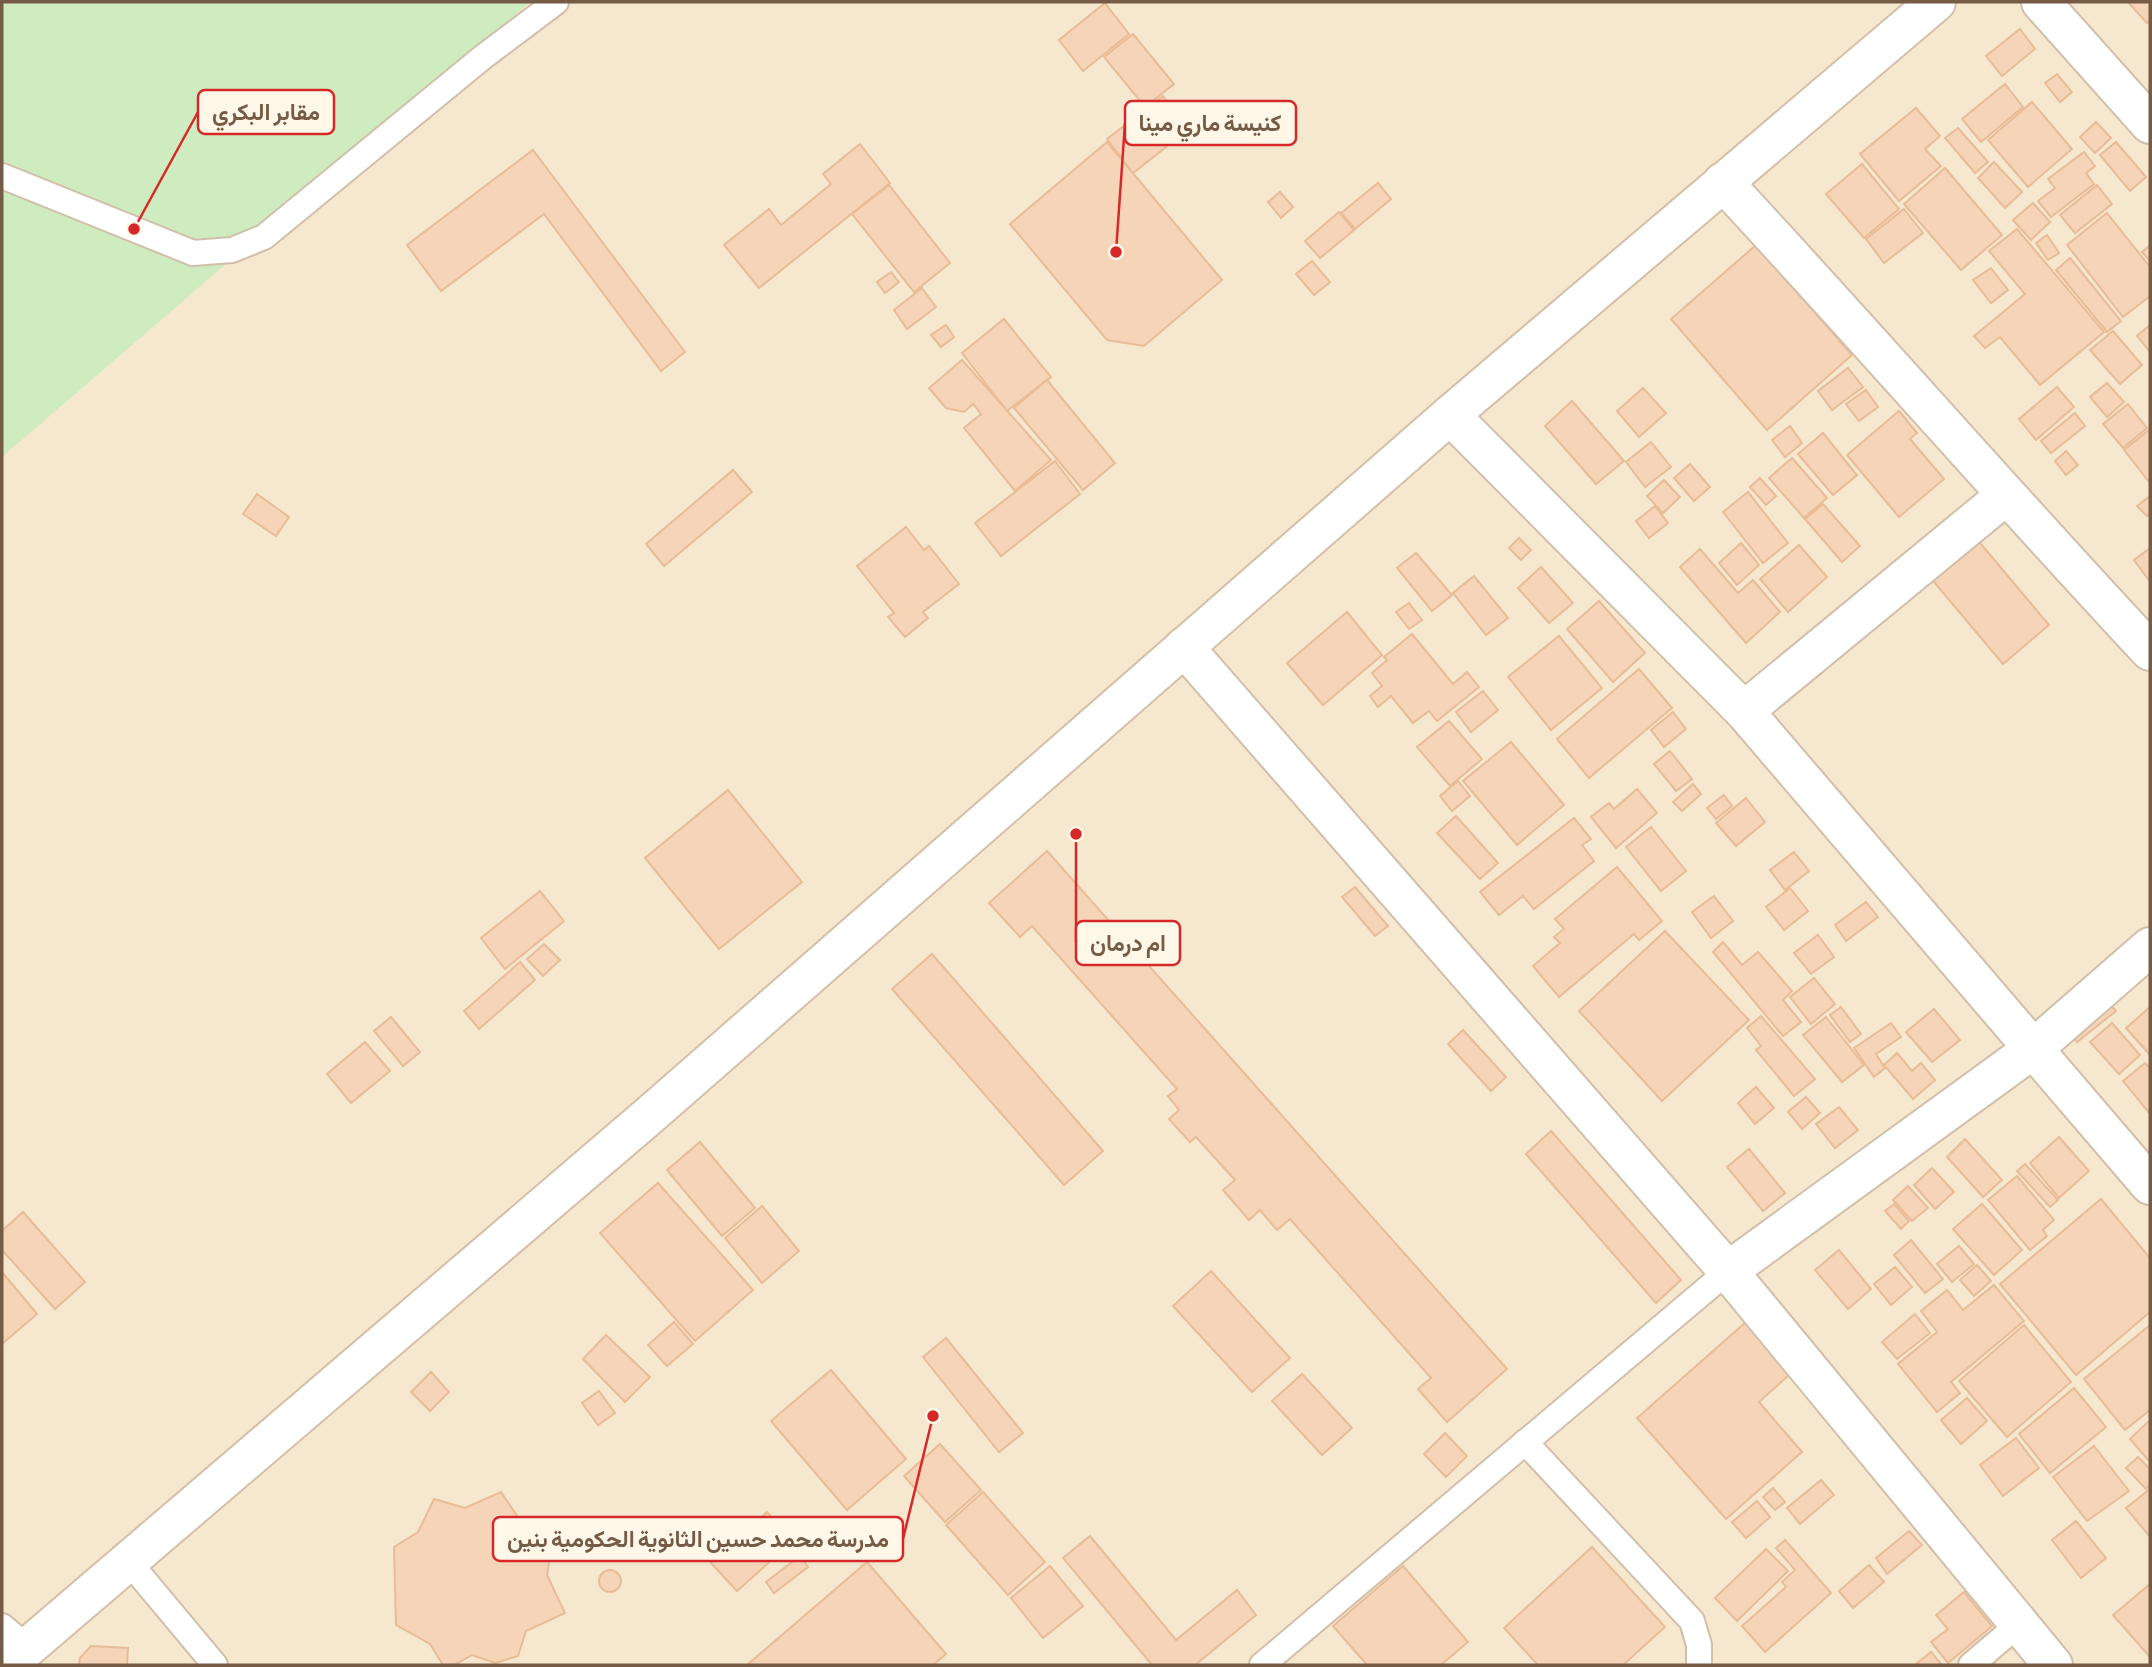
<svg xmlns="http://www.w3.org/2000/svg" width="2152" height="1667" viewBox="0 0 2152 1667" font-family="'Asap Condensed',Vazirmatn,sans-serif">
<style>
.residential{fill:#f6e7cf}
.green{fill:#ceecbf}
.building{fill:#f5d4b7;stroke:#e8bc97;stroke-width:2}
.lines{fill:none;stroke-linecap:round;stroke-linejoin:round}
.lane-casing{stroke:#d1bfaa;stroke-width:28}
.street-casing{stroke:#d1bfaa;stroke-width:42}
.secondary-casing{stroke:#d5bfa7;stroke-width:42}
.lane{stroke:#fff;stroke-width:24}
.street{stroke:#fff;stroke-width:38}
.secondary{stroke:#fff;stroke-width:38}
.leader{fill:none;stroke:#d62828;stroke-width:2.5}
.callout-dot{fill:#d62828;stroke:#fff8e9;stroke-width:2.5}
.callout{fill:#fff8e9;stroke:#d62828;stroke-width:2.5}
.callout-label{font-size:23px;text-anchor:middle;font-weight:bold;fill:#765b46}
</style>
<rect width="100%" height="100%" fill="#fef5e1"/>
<rect class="residential" x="2" y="2" width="2148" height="1663"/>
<path class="green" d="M2,2H530L2,457Z"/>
<g class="building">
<path d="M2128,2H2150V20L2147,23Z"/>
<path d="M1105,3L1129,34L1083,71L1059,40Z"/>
<path d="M2020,29L2035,49L2002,76L1986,56Z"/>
<path d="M1133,34L1174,84L1145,107L1104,57Z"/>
<path d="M2057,74L2072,92L2060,102L2045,83Z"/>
<path d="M2005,84L2023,107L1981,142L1962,119Z"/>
<path d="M1163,96L1189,129L1133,173L1107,139Z"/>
<path d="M2032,102L2072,149L2028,187L1988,140Z"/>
<path d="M1916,108L1940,136L1925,149L1941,166L1899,201L1860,154Z"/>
<path d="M2096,122L2111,138L2095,153L2080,137Z"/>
<path d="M1958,128L1988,162L1975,173L1945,138Z"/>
<path d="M1107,142L1222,280L1144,346L1107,340L1010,224Z"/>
<path d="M2116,142L2146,177L2130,191L2100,155Z"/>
<path d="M860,144L890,183L759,288L724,245L769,209L781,225L831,184L823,174Z"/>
<path d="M533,150L685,352L661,371L544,214L441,291L407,245Z"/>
<path d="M2084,152L2095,166L2086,173L2094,184L2051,217L2038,201L2055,188L2048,179Z"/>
<path d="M1994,162L2022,192L2005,208L1978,178Z"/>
<path d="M1862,164L1899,209L1864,238L1826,194Z"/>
<path d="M1945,168L2002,235L1961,270L1904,204Z"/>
<path d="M1378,183L1391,199L1355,229L1341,213Z"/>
<path d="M889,185L950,263L914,292L852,214Z"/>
<path d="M2097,185L2112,204L2075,233L2060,215Z"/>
<path d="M1280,192L1293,207L1281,218L1268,202Z"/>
<path d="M2033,203L2050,222L2031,240L2013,220Z"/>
<path d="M1904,209L1923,233L1884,263L1866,239Z"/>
<path d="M1339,212L1354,230L1320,258L1305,241Z"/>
<path d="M2107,213L2150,267V296L2123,317L2067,245Z"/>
<path d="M2017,229L2104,332L2040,385L2000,337L1985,348L1974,336L2025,294L1989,251Z"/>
<path d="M2047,235L2059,253L2048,260L2036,243Z"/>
<path d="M1756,245L1852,355L1767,430L1671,319Z"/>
<path d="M2150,245V261L2142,252Z"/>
<path d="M2070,258L2121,321L2107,332L2056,270Z"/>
<path d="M1312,261L1330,282L1314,295L1296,274Z"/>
<path d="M1991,268L2008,290L1991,303L1973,280Z"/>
<path d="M891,272L899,282L885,293L877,282Z"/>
<path d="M922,288L936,307L907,329L894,310Z"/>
<path d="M1004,319L1051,377L1007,411L962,353Z"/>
<path d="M946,325L954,337L941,347L931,335Z"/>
<path d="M2150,325V352L2137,336Z"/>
<path d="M2113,331L2142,365L2120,384L2090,350Z"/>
<path d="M962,360L1051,460L1015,491L964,428L981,414L973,404L964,412L946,408L929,388Z"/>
<path d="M1848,368L1863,387L1832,410L1818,391Z"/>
<path d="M1047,380L1115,463L1083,490L1014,408Z"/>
<path d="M2107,383L2124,402L2107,417L2090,397Z"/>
<path d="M2057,387L2074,407L2036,440L2019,419Z"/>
<path d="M1643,388L1666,413L1639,437L1617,411Z"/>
<path d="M1866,390L1878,407L1859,421L1846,404Z"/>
<path d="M1572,401L1624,461L1596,484L1545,426Z"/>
<path d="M2128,404L2147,428L2123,448L2103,424Z"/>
<path d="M1899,411L1917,433L1910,439L1944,479L1899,517L1847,455Z"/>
<path d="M2075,413L2085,426L2051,453L2041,441Z"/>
<path d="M1790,426L1802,443L1785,457L1772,440Z"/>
<path d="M2150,429V483L2124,450Z"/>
<path d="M1823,433L1857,475L1833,495L1798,454Z"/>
<path d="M1651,442L1671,467L1645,487L1626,462Z"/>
<path d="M2066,451L2078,465L2066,475L2055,461Z"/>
<path d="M1792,458L1827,498L1804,518L1769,478Z"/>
<path d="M1055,461L1080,494L1001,556L975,523Z"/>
<path d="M1690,464L1710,487L1694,501L1674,478Z"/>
<path d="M733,470L752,492L664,566L646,544Z"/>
<path d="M1760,478L1776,496L1766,505L1750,487Z"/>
<path d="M1664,480L1680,497L1663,513L1647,496Z"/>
<path d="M1748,492L1788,543L1763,563L1723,512Z"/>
<path d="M257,494L289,517L276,536L243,514Z"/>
<path d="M2150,496V513L2147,516L2137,506Z"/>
<path d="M1823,504L1860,546L1842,562L1805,519Z"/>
<path d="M1655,506L1668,523L1649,538L1636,521Z"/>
<path d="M906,527L924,550L929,546L959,584L923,612L928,618L905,637L888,617L894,613L857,566Z"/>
<path d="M1975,537L2049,625L2003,664L1929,576Z"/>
<path d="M1519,538L1531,550L1521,560L1509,548Z"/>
<path d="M1741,543L1759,565L1737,585L1719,563Z"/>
<path d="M1799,545L1827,577L1788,612L1760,579Z"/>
<path d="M2150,548V582L2134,560Z"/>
<path d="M1700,549L1738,593L1753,580L1780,612L1746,643L1680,567Z"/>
<path d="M1416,553L1452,595L1432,611L1397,568Z"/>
<path d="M1541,567L1573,603L1549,623L1518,588Z"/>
<path d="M1474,576L1508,618L1486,635L1453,593Z"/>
<path d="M1599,601L1645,653L1613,682L1567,629Z"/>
<path d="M1409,603L1422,620L1409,629L1396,612Z"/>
<path d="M1347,612L1382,655L1323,705L1287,663Z"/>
<path d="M1412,634L1453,684L1467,672L1479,687L1437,721L1429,711L1413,723L1391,696L1378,707L1370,696L1382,686L1372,673L1387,660L1384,657Z"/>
<path d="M1559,636L1602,688L1551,730L1508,677Z"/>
<path d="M1639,669L1672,708L1589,778L1557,739Z"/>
<path d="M1483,691L1498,710L1471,732L1456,712Z"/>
<path d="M1673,712L1686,729L1664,747L1651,730Z"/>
<path d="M1449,721L1482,759L1450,786L1417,747Z"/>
<path d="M1511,742L1564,805L1517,845L1463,781Z"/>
<path d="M1670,751L1692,779L1676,791L1654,764Z"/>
<path d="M1458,781L1470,796L1452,811L1440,796Z"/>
<path d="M1693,784L1701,794L1682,811L1673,802Z"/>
<path d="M1637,789L1657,813L1616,848L1591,817L1609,803L1614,809Z"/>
<path d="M728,790L802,882L719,949L645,858Z"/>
<path d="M1724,795L1732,806L1716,819L1707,808Z"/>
<path d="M1746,798L1765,822L1736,846L1716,823Z"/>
<path d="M1456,816L1498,863L1480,879L1437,833Z"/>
<path d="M1574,818L1591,839L1582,845L1594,861L1534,909L1523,896L1499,915L1480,892Z"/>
<path d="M1651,827L1686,871L1661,891L1626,847Z"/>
<path d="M1047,851L1507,1369L1447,1422L1418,1389L1431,1378L1290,1219L1277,1230L1260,1210L1249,1220L1223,1190L1235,1180L1196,1137L1190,1142L1169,1119L1179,1110L1168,1096L1177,1089L1032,926L1020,937L989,903Z"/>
<path d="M1794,852L1809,871L1785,890L1770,870Z"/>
<path d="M1617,867L1662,921L1639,940L1634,934L1559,997L1533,966L1560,943L1554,937L1564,929L1555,919Z"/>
<path d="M1355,887L1388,926L1375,936L1342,897Z"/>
<path d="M1790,888L1808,911L1784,930L1766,907Z"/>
<path d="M540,891L564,921L505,969L481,938Z"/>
<path d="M1714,896L1733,921L1711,938L1692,912Z"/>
<path d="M1866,902L1878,917L1846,941L1835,925Z"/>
<path d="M1665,931L1749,1020L1662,1101L1579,1011Z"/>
<path d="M1818,935L1834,957L1811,974L1794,953Z"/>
<path d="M1723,942L1742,965L1758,952L1792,991L1783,1000L1801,1022L1783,1036L1713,952Z"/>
<path d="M544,944L560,960L543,976L527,959Z"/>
<path d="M932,954L1103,1151L1064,1185L892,989Z"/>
<path d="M520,962L535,980L479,1029L464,1011Z"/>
<path d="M1814,978L1835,1004L1811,1024L1790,997Z"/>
<path d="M2103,995L2116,1011L2077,1042L2065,1027Z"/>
<path d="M1841,1007L1861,1034L1850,1042L1830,1015Z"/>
<path d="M2150,1007V1055L2126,1028Z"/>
<path d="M1934,1009L1960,1040L1932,1062L1906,1032Z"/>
<path d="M1761,1016L1815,1079L1794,1096L1756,1050L1761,1046L1747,1028Z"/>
<path d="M391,1017L420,1052L403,1066L374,1031Z"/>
<path d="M1826,1017L1864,1065L1842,1082L1803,1035Z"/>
<path d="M1891,1023L1901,1037L1876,1054L1885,1068L1874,1077L1854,1048Z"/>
<path d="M2112,1023L2140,1055L2119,1074L2090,1042Z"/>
<path d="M1463,1030L1506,1077L1491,1091L1448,1044Z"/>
<path d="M365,1042L390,1071L351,1103L327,1074Z"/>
<path d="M1897,1053L1912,1071L1921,1063L1935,1080L1913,1099L1884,1065Z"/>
<path d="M2145,1063L2150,1068V1114L2123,1081Z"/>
<path d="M1756,1087L1774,1108L1755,1124L1738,1103Z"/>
<path d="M1806,1097L1820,1113L1802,1129L1788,1112Z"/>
<path d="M1839,1107L1858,1130L1835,1148L1816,1124Z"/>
<path d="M1551,1131L1681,1280L1656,1303L1526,1154Z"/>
<path d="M2059,1137L2089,1171L2059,1198L2030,1163Z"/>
<path d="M1965,1139L2002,1180L1983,1197L1947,1157Z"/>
<path d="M700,1142L755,1208L722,1236L667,1170Z"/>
<path d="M1749,1149L1785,1193L1763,1211L1727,1167Z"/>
<path d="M2025,1164L2058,1200L2050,1207L2017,1171Z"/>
<path d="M1932,1168L1954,1192L1935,1209L1914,1185Z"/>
<path d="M2017,1176L2054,1220L2043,1230L2047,1236L2030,1250L1988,1200Z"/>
<path d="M658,1183L753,1290L695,1341L600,1233Z"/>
<path d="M1908,1186L1928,1208L1912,1221L1893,1200Z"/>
<path d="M2101,1199L2150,1258V1312L2076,1375L2000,1284Z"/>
<path d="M1894,1204L1909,1221L1901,1229L1885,1211Z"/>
<path d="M1982,1204L2022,1250L1994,1275L1953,1229Z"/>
<path d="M762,1206L799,1251L762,1283L725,1238Z"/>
<path d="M23,1212L85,1282L55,1309L2,1250V1231Z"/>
<path d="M1911,1240L1943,1279L1925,1293L1894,1255Z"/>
<path d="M1959,1246L1974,1264L1952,1282L1937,1264Z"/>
<path d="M1839,1250L1871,1289L1848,1309L1815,1270Z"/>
<path d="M1977,1265L1991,1281L1974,1296L1960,1280Z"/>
<path d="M1895,1267L1912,1287L1891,1305L1874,1284Z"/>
<path d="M1211,1271L1290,1358L1252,1392L1173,1306Z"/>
<path d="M2,1272L37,1314L2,1344Z"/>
<path d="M1994,1285L2024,1321L1951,1382L1960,1393L1937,1412L1898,1364L1937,1332L1921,1311L1947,1290L1963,1310Z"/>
<path d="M1915,1314L1930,1333L1897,1359L1882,1342Z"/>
<path d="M674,1322L693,1344L667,1366L648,1345Z"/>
<path d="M1746,1322L1790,1374L1759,1402L1802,1452L1726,1519L1637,1418Z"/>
<path d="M2024,1325L2071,1382L2007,1437L1959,1381Z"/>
<path d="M2150,1325V1410L2125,1430L2084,1379Z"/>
<path d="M606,1335L650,1377L625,1402L583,1359Z"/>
<path d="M946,1338L1023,1433L999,1452L923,1357Z"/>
<path d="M831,1370L906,1459L847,1510L771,1421Z"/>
<path d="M431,1372L449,1392L430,1411L411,1392Z"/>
<path d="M1302,1374L1352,1428L1322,1455L1272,1401Z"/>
<path d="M2074,1388L2106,1427L2050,1473L2019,1434Z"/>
<path d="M599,1391L615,1413L598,1425L582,1403Z"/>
<path d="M1967,1398L1987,1421L1961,1444L1941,1420Z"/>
<path d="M2150,1420V1462L2130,1439Z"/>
<path d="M1445,1433L1467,1456L1446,1477L1424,1454Z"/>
<path d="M2016,1438L2039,1468L2003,1496L1980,1465Z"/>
<path d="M940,1444L981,1490L945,1522L904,1476Z"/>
<path d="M2094,1446L2129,1491L2087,1521L2053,1477Z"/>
<path d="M2138,1457L2150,1469V1484L2146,1489L2126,1468Z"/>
<path d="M1821,1480L1834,1495L1800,1524L1787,1508Z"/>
<path d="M1773,1488L1785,1502L1775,1510L1763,1497Z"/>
<path d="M2150,1489V1537L2126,1508Z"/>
<path d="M501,1492L528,1532L552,1545L547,1575L565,1613L526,1631L518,1656L495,1663L472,1655L454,1665H443L430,1644L396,1625L394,1547L418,1532L434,1499L465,1508Z"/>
<path d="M983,1492L1045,1562L1008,1595L946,1525Z"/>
<path d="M1757,1501L1770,1517L1746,1538L1732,1522Z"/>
<path d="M767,1512L793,1541L737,1591L711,1563Z"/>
<path d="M2076,1521L2106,1558L2081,1578L2052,1540Z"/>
<path d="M1909,1531L1922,1545L1887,1574L1876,1558Z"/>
<path d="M1090,1536L1176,1640L1237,1590L1256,1615L1195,1665H1152L1063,1558Z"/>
<path d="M1785,1540L1831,1593L1765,1652L1742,1626L1786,1587L1782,1582L1795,1570L1776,1548Z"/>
<path d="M1592,1547L1665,1627L1623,1665H1538L1504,1628Z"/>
<path d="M1766,1549L1788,1571L1737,1621L1715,1598Z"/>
<path d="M800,1556L808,1567L774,1593L766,1582Z"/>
<path d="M867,1562L946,1654L933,1665H747Z"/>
<path d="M1869,1565L1884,1582L1853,1608L1839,1591Z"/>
<path d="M1050,1566L1083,1606L1043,1638L1011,1598Z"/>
<path d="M1403,1566L1468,1642L1441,1665H1367L1333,1626Z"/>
<circle cx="610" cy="1581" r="11"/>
<path d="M2150,1584V1656H2149L2113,1615Z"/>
<path d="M1964,1592L1992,1626L1948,1663L1931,1642L1948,1629L1936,1615Z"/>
<path d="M91,1646L128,1648L127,1665H79L80,1658Z"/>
<path d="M1931,1652L1942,1665H1917L1916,1664Z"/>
</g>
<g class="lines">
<defs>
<g id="lane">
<path d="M2,176L193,253L232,250L264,237L483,57L556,2"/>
<path d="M1525,1442L1692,1621L1699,1645V1665"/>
<path d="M129,1562L215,1665"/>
<path d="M2,1626L28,1648"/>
<path d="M1262,1665L1728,1271"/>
<path d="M1971,1665L2019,1624"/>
</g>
<g id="street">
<path d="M2041,2L2150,124"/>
<path d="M1723,182C1867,337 2006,497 2150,651"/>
<path d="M1450,415L1744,711L2150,1185"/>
<path d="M1184,647L1728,1271L2053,1665"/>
<path d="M1744,711L2005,496"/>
<path d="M1728,1271L2033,1049L2150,947"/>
</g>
<path id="secondary" d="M7,1665L651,1114L1450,415L1936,2"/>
</defs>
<use href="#lane" class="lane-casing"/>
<use href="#street" class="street-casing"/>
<use href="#secondary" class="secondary-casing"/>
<use href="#lane" class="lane"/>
<use href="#street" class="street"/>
<use href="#secondary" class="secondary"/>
</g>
<path class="leader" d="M134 229L198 112M1116 252L1125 123M1076 834L1076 943M933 1416L903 1539"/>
<g class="callout-dot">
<circle cx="134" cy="229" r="7"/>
<circle cx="1116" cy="252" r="7"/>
<circle cx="1076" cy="834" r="7"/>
<circle cx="933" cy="1416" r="7"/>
</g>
<g class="callout">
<rect x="198" y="90" width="136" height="44" rx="7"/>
<rect x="1125" y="101" width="171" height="44" rx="7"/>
<rect x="1076" y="921" width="104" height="44" rx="7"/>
<rect x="493" y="1517" width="410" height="44" rx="7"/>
</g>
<g class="callout-label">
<text x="266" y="120">مقابر البكري</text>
<text x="1210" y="131">كنيسة ماري مينا</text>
<text x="1128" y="951">ام درمان</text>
<text x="698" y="1547">مدرسة محمد حسين الثانوية الحكومية بنين</text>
</g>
<rect width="2152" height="1667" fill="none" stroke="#765b46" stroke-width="7"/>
</svg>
